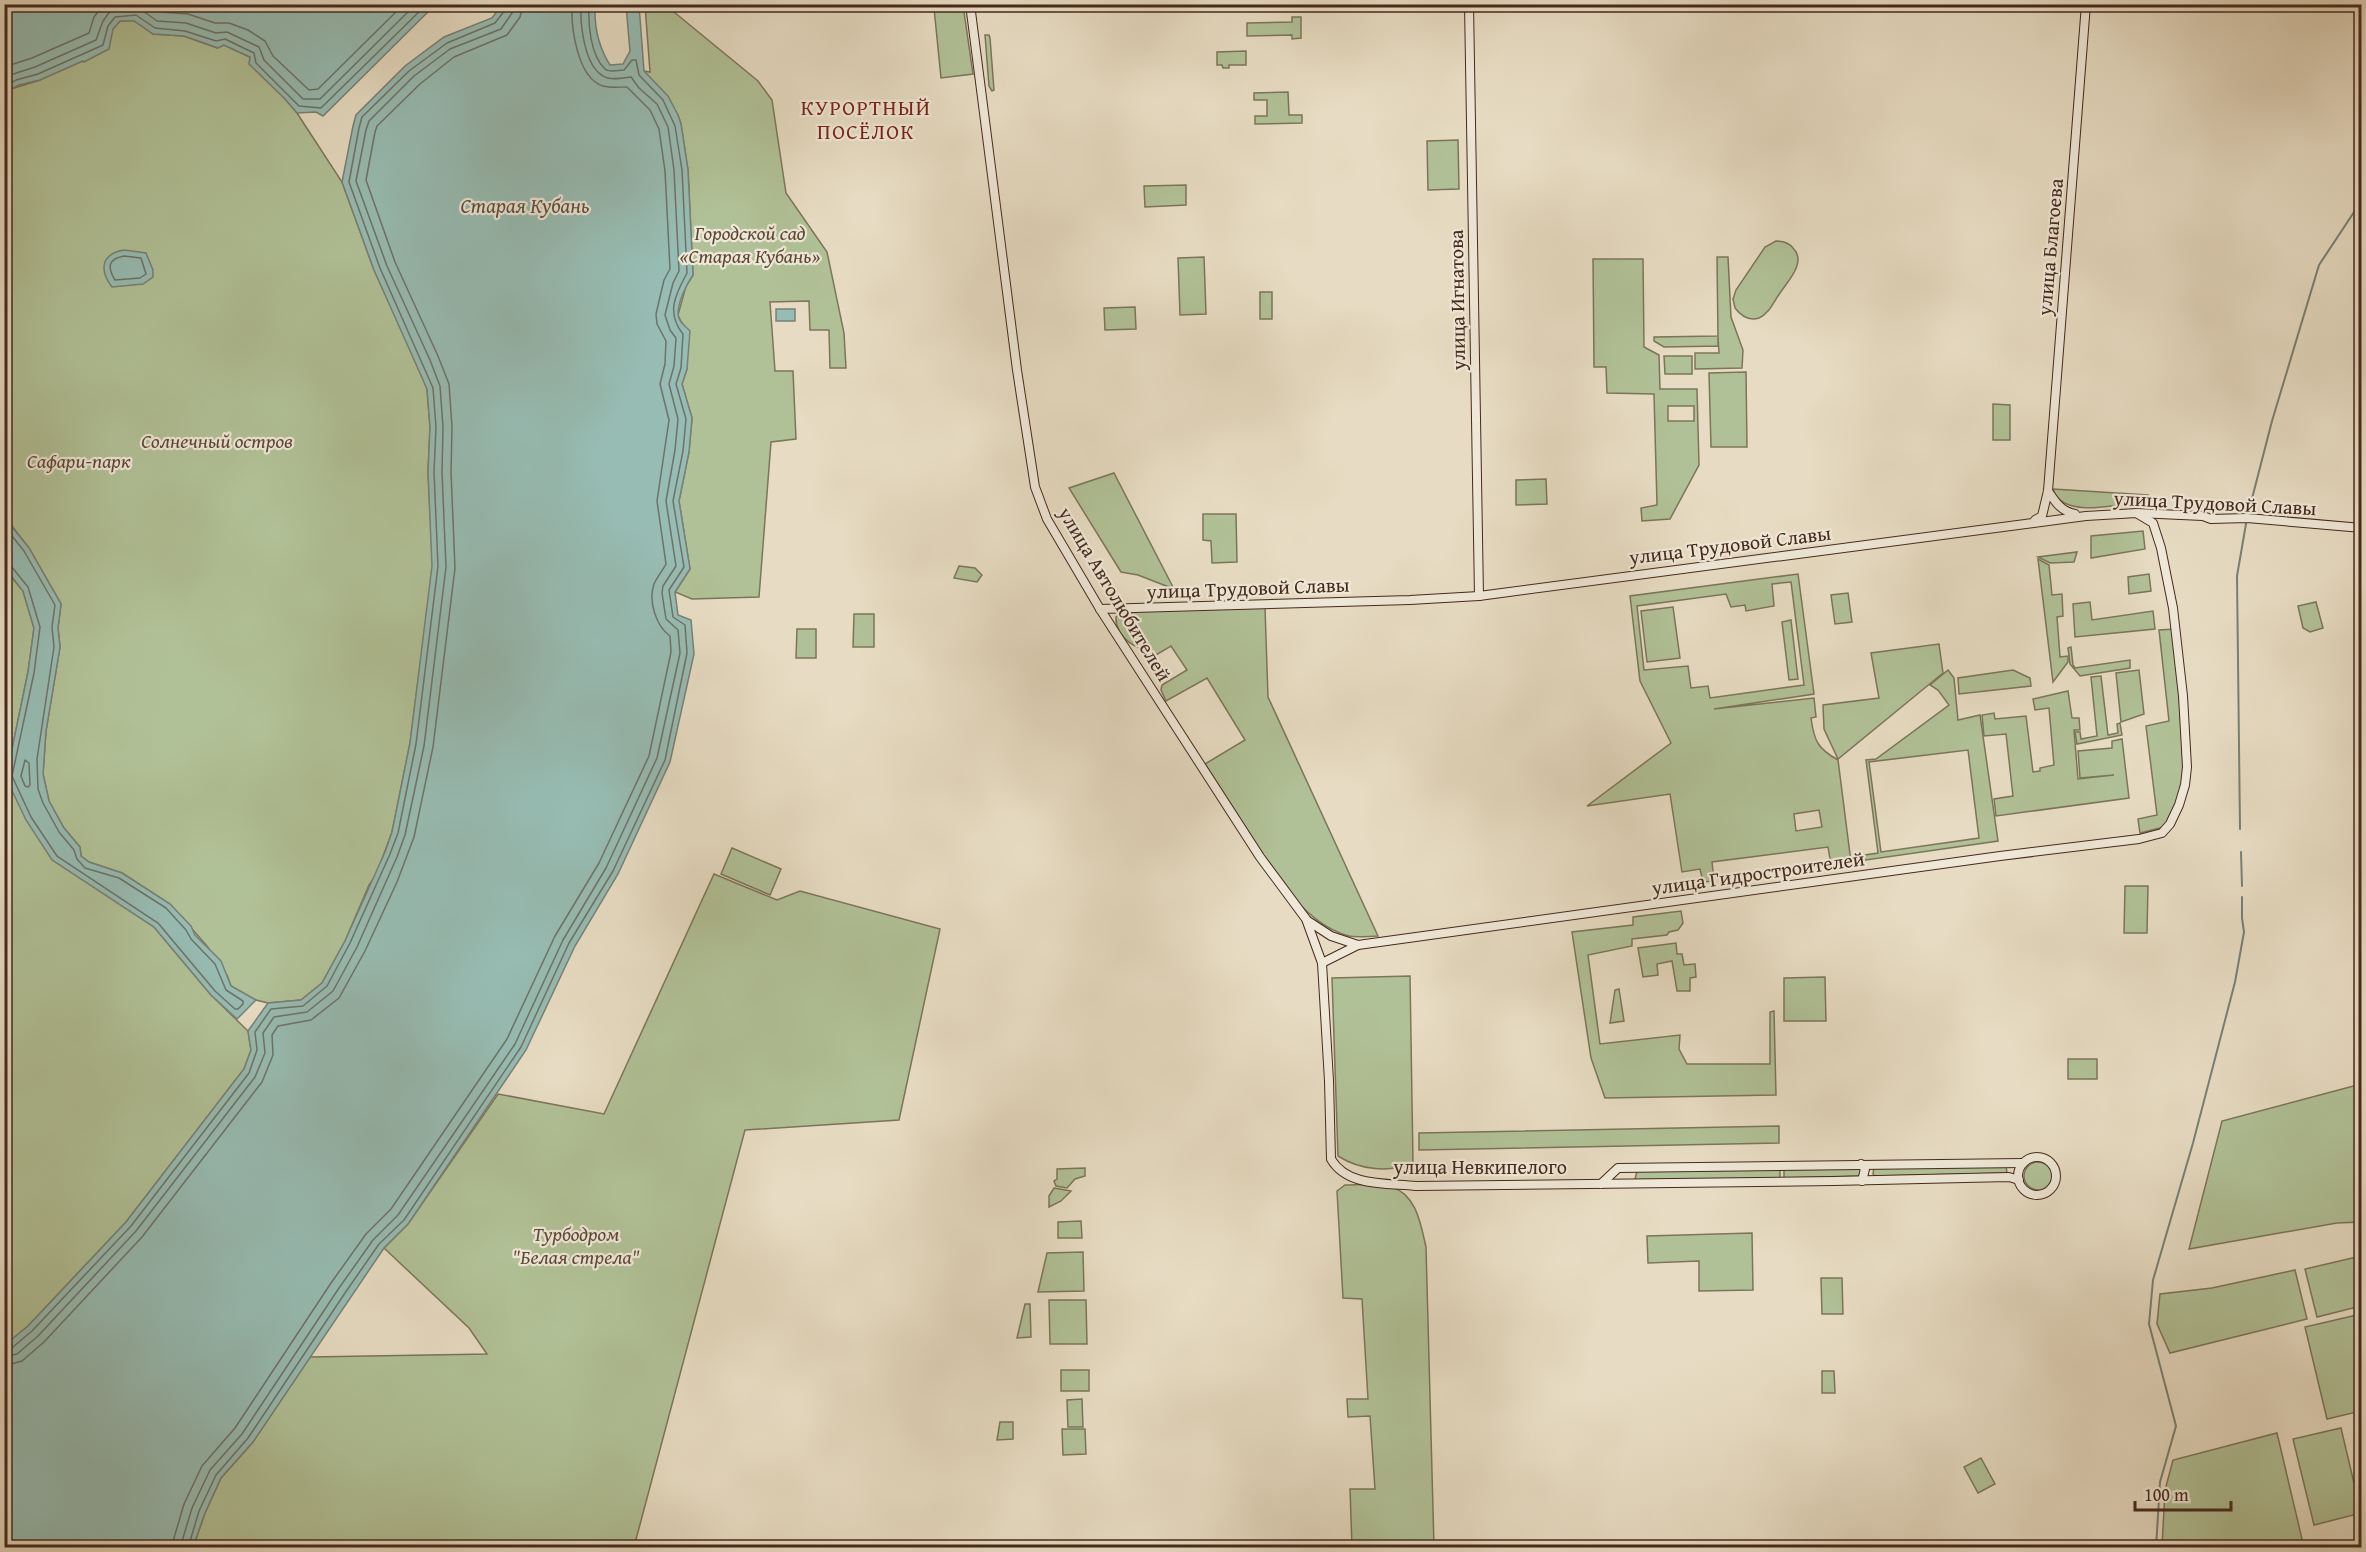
<svg xmlns="http://www.w3.org/2000/svg" width="2366" height="1552" viewBox="0 0 2366 1552" font-family="'Gentium Book Plus',serif">
<style>
.green{fill:#b1c197;stroke:#7c755a;stroke-width:1.5;fill-rule:evenodd}
.water{fill:#97bcb3;stroke:#778177;stroke-width:1.5}
.lines{fill:none;stroke-linecap:round;stroke-linejoin:round}
.shore{stroke:#6e7268;stroke-width:1.5}
.stream{stroke:#778177;stroke-width:2}
.secondary-casing{stroke:#46291c;stroke-width:10}
.secondary{stroke:#efe8d8;stroke-width:8}
.labels{text-anchor:middle;stroke-width:4.5;stroke-linejoin:round;paint-order:stroke}
.park-label{font-size:20px;font-style:italic;fill:#5b4735;stroke:#efe8d8}
.street-label{font-size:20px;fill:#46291c;stroke:#efe8d8}
.neighbourhood-label{font-size:21px;letter-spacing:1.5px;fill:#7a1f14;stroke:#efe8d8}
.water-label{font-size:21px;font-style:italic;fill:#5a4e42;stroke:#efe8d8}
</style>
<rect width="100%" height="100%" fill="#e7dcc3"/>
<filter id="stains"><feTurbulence type="fractalNoise" baseFrequency=".00333" numOctaves="4"/><feColorMatrix values="0 0 0 0 .2 0 0 0 0 .09 0 0 0 0 .02 0 0 0 .5 -.17"/></filter>
<radialGradient id="worn" r=".72"><stop offset=".6" stop-color="#630" stop-opacity="0"/><stop offset="1" stop-color="#630" stop-opacity=".3"/></radialGradient>
<g class="green">
<path d="M1697,4V7L1612,8V4Z"/>
<path d="M645,5H664L674,12L758,81L772,100L786,193L827,252L844,333L846,368H830L829,330H810L809,301L770,302L775,371H793L796,439L771,442L759,597L692,599L675,592L690,569L679,501L689,452L692,418L682,384L687,369L682,324L678,315L686,286L693,275L688,170L681,124L678,115L644,71L650,72Z"/>
<path d="M963,5L973,74L941,78L934,8Z"/>
<path d="M1292,17H1301V38L1292,39V35L1247,36V23L1292,22Z"/>
<path d="M134,20L153,34L184,36L217,48L224,45L250,57L297,113L342,182L374,270L418,365L427,389L430,427L428,472L433,566L410,743L392,832L376,875L369,885L345,941L322,983L301,1000L268,1003L256,1000L231,986L227,975L207,946L170,904L122,873L89,862L81,856L80,847L64,828L49,801L43,774L46,731L60,647L58,628L61,604L29,548L5,517L4,99L11,89L40,80L113,29L120,21Z"/>
<path d="M985,35H989L990,38L994,90L992,91L989,86Z"/>
<path d="M1246,51V65H1229V68H1223L1222,65H1217V52Z"/>
<path d="M1288,92L1289,115H1302V123L1255,124V116H1267V100H1254V93Z"/>
<path d="M1458,140L1459,189L1428,190L1427,141Z"/>
<path d="M1186,185V205L1145,207L1144,186Z"/>
<path d="M1776,241C1783,241 1789,243 1793,248C1807,262 1788,281 1780,293C1774,301 1769,314 1759,318C1749,321 1741,316 1735,308L1733,299L1736,290L1765,247Z"/>
<path d="M1204,257L1206,314L1180,315L1178,258Z"/>
<path d="M1717,257H1728L1731,317L1743,350L1742,368L1695,369V353H1719L1718,337V346L1664,347L1654,341V337L1718,336Z"/>
<path d="M1593,259H1643L1644,347L1659,355L1660,389H1697L1699,465L1670,519L1642,521L1641,508L1657,505L1654,394L1607,393L1606,367H1594ZM1694,406V421H1668V406Z"/>
<rect x="1260" y="292" width="12" height="27"/>
<path d="M1135,307L1136,329L1105,330L1104,308Z"/>
<path d="M1664,356H1692V374H1665Z"/>
<path d="M1746,372L1747,447H1711L1709,373Z"/>
<path d="M1993,404L2010,405V440H1993Z"/>
<path d="M1114,473L1174,589L1138,575L1121,572L1069,488Z"/>
<path d="M1546,479L1547,504L1516,505V480Z"/>
<path d="M2053,489L2148,495V500C2124,503 2062,521 2053,489Z"/>
<path d="M1203,514H1236L1237,562L1212,563L1211,541L1203,540Z"/>
<path d="M2143,531L2145,549L2091,558V536Z"/>
<path d="M2077,552L2074,562L2050,563L2038,557Z"/>
<path d="M2038,559L2049,565L2052,595L2062,594L2063,616L2057,617L2060,657L2068,656V662L2053,682Z"/>
<path d="M959,566L975,568L982,575L977,582L954,578Z"/>
<path d="M4,568L23,591L34,628L28,672L6,778L110,896L154,927L211,995L248,1031L251,1050L244,1069L126,1222L28,1326L5,1345Z"/>
<path d="M1798,574L1814,694L1714,709L1814,698L1816,717L1811,718C1814,741 1818,749 1838,760L1851,862L1831,865L1828,847L1712,862L1714,881L1703,882L1700,869L1682,872L1670,794L1587,806L1671,743L1640,681L1630,596ZM1791,582L1804,685L1710,698L1708,686L1691,688L1688,666L1644,670L1637,606L1726,594L1731,607L1745,605L1746,611L1774,606L1772,584ZM1819,810L1822,827L1796,831L1794,814Z"/>
<path d="M2149,574L2151,591L2129,594L2128,577Z"/>
<path d="M1848,593L1852,622L1835,624L1831,595Z"/>
<path d="M2090,602L2092,620L2153,611L2155,629L2075,637L2073,604Z"/>
<path d="M2316,602L2323,628L2310,632L2303,628L2298,606Z"/>
<path d="M1673,607L1680,658L1647,662L1641,611Z"/>
<path d="M1265,608L1268,697L1378,936C1369,936 1358,938 1349,936C1321,929 1299,906 1282,884L1205,764L1245,740L1207,678L1166,701L1161,690L1162,685L1187,670L1171,646L1156,655C1139,649 1115,640 1116,617L1128,610Z"/>
<path d="M854,614H874V647H853Z"/>
<path d="M1791,620L1798,679L1789,680L1782,622Z"/>
<path d="M797,629H816V658H796Z"/>
<path d="M2175,629L2184,774L2181,796L2164,827L2140,833L2138,819L2157,815L2146,726L2169,721L2159,630Z"/>
<path d="M1939,644L1943,673L1838,759L1824,729L1823,705L1879,698L1871,653Z"/>
<path d="M2071,647L2073,665L2075,668L2130,660V668L2080,676L2070,664L2068,648Z"/>
<path d="M1948,670L1954,678L1958,720L1980,715L1998,841L1852,862L1851,857L1878,853L1866,760L1876,759L1949,705L1938,690L1930,685ZM1968,750L1979,838L1881,852L1869,762Z"/>
<path d="M2013,670L2030,678L2031,686L1959,694L1958,678Z"/>
<path d="M2139,670L2144,714L2121,722L2116,673Z"/>
<path d="M2101,676L2108,735L2118,733L2117,724L2120,723L2122,735L2077,744L2075,732H2080L2081,739L2097,736L2091,677Z"/>
<path d="M2068,691L2072,718H2079L2080,730H2074L2078,779L2114,775L2080,778L2078,751L2112,748V741L2122,739L2129,798L1996,816L1994,799L2013,796L2006,734L1984,736L1982,715L1994,713L1995,719L2026,716L2033,772L2040,771V768L2054,765L2049,708L2035,710L2033,699Z"/>
<path d="M732,848L781,869L770,895L721,874Z"/>
<path d="M714,874L777,900L800,891L940,929L899,1120L745,1130L634,1547L193,1548L205,1513L221,1478L253,1442L310,1357L487,1354L469,1328L384,1248L408,1224L498,1094L604,1114Z"/>
<path d="M2125,886H2148L2147,933H2124Z"/>
<path d="M1681,911L1683,923L1678,930L1669,932L1667,935L1632,939V946L1588,955L1600,1044L1680,1035L1679,1049L1687,1064H1770V1012L1774,1011L1776,1095L1605,1098L1591,1058L1572,932L1633,925V917Z"/>
<path d="M1676,943L1677,954H1682L1684,965L1695,964L1696,977L1690,978V991H1677L1672,961L1657,964L1658,975L1643,977L1638,948Z"/>
<path d="M1410,976L1413,1163C1389,1173 1360,1170 1338,1156L1332,978Z"/>
<path d="M1825,977L1826,1021H1784V978Z"/>
<path d="M1619,989L1624,1021L1610,1023L1615,990Z"/>
<rect x="2068" y="1059" width="29" height="20"/>
<path d="M2361,1084V1222L2337,1223L2189,1249L2222,1121Z"/>
<path d="M1779,1126V1143L1419,1150V1133Z"/>
<circle cx="2038" cy="1176" r="14"/>
<path d="M2006,1165L2007,1173L1875,1176L1873,1174L1874,1167Z"/>
<path d="M1085,1168V1176L1075,1179L1067,1188L1056,1186L1054,1181L1057,1179V1169Z"/>
<path d="M1780,1169V1178L1637,1181L1635,1179L1637,1171Z"/>
<path d="M1784,1169H1862L1861,1176L1784,1178Z"/>
<path d="M1345,1185C1358,1185 1380,1183 1392,1187C1417,1195 1421,1226 1426,1247L1434,1547H1352L1350,1489H1375L1370,1416L1348,1417L1347,1399H1368L1362,1299L1343,1298L1337,1191Z"/>
<path d="M1054,1188L1071,1191L1061,1201L1049,1207V1196Z"/>
<path d="M1081,1221L1082,1238H1058V1222Z"/>
<path d="M1752,1233L1753,1290L1699,1291V1261L1648,1263L1647,1236Z"/>
<path d="M1083,1252L1084,1291L1038,1292L1047,1253Z"/>
<path d="M2361,1256V1306L2317,1317L2305,1269Z"/>
<path d="M2295,1270L2307,1319L2170,1353L2157,1324L2160,1294L2212,1288Z"/>
<path d="M1821,1278H1842L1843,1314H1822Z"/>
<path d="M1049,1300H1086L1087,1344H1050Z"/>
<path d="M1025,1304H1030L1031,1337L1017,1338Z"/>
<path d="M2361,1314V1411L2327,1419L2305,1327Z"/>
<rect x="1061" y="1370" width="28" height="21"/>
<path d="M1822,1371H1834L1835,1393H1822Z"/>
<path d="M1082,1399L1083,1427H1068L1067,1400Z"/>
<path d="M1000,1422H1013V1439L997,1440Z"/>
<path d="M2341,1428L2361,1513L2314,1525L2293,1439Z"/>
<path d="M1062,1429H1085L1086,1454L1063,1455Z"/>
<path d="M2277,1433L2302,1539L2295,1547H2162L2165,1490L2173,1460Z"/>
<path d="M1981,1458L1995,1484L1978,1493L1964,1467Z"/>
</g>
<g class="water">
<path d="M5,4H435V5L323,116L316,112L297,113L285,99L249,64L250,57L224,45L218,48L184,36L153,34L134,21H120L113,29L109,49L84,62L83,61L40,80L19,85L11,89L5,99Z"/>
<path d="M502,5H595C594,27 598,46 610,65L623,64L630,51L626,5H639L644,71L668,96L678,115L681,124L688,170L693,275C686,285 678,302 678,314C678,321 685,326 690,331L687,369L682,384L692,418L689,452L679,501L690,569L675,592L678,615L691,620L694,654L670,762L618,874L575,946L526,1050L408,1224L384,1248L253,1442L221,1478L205,1513L193,1547H5V1345L28,1326L126,1222L244,1069L251,1050L248,1031L268,1003L301,1000L322,983L345,941L385,852L392,832L410,743L432,566L428,472L430,427L427,389L374,270L342,182L353,126L356,115L405,66L444,37L492,18Z"/>
<path d="M124,250L146,253L153,270V277L143,284L112,287C99,270 101,254 124,250Z"/>
<rect x="776" y="309" width="19" height="12"/>
<path d="M4,517L29,548L61,604L58,628L60,647L46,731L43,774L49,801L64,828L80,847L81,856L89,862L122,873L170,904L191,926L195,935L221,961L231,986L256,1000L237,1019L211,995L154,927L52,860L26,820L6,778L28,672L34,628L23,591L5,568Z"/>
</g>
<g class="lines">
<g class="shore">
<path d="M150,4L160,12L188,14L215,23H229L248,30L265,41L273,56L309,90L318,89L404,4"/>
<path d="M4,67L32,58L89,33L94,17L104,4"/>
<path d="M4,77L35,67L96,40L103,21L111,10L120,7L139,8L157,21L186,23L216,33L227,32L259,47L264,60L303,99H320L416,4"/>
<path d="M4,88L16,80L38,74L103,45L108,26L115,17L136,15L155,28L185,31L216,41L225,39L254,53L256,63L299,106L321,108L427,4"/>
<path d="M124,256L141,258L146,274L140,278L115,280C107,267 108,259 124,256Z"/>
<path d="M4,526L24,551L55,605L52,627L54,647L37,759L38,789L43,803L59,832L74,850L77,859L85,868L119,878L166,908L186,930L191,939L215,964L226,990L243,1001V1004L238,1009H235L215,991L158,923L57,856L31,817L12,776L34,673L40,627L28,587L11,566L4,565"/>
<path d="M25,760L29,763L30,785L28,787L25,786L21,776Z"/>
<path d="M4,1350L13,1347L32,1331L131,1226L249,1073L257,1050L255,1032L271,1009L303,1006L327,986L350,943L390,854L398,833L416,744L438,566L434,472L436,427L433,388L380,268L349,182L359,128L362,117L409,71L447,43L495,23L505,10L506,4"/>
<path d="M4,1357L17,1354L38,1336L136,1231L255,1077L265,1053L263,1033L274,1017L307,1012L333,991L357,947L397,857L405,835L424,746L446,567L442,472L443,427L440,386L430,360L387,266L356,181L366,130L369,121L414,76L450,49L501,29L512,13L514,4"/>
<path d="M4,1366L22,1361L44,1342L142,1237L262,1082L273,1055L272,1035L278,1026L311,1020L339,998L365,951L397,882L414,837L433,747L455,568L451,472L452,427L449,384L438,356L395,262L366,180L375,132L377,126L420,84L454,57L507,35L520,17L523,4"/>
<path d="M171,1548L184,1504L202,1466L235,1428L331,1283L366,1234L391,1209L507,1039L555,936L599,863L649,756L671,652L670,636C656,626 648,601 654,584C657,577 663,570 666,564L657,501L669,420L660,384L665,364L666,341L657,324L656,314L664,280L670,269L665,171L659,129L650,110L627,87C619,87 611,88 603,86C577,78 571,27 572,4"/>
<path d="M180,1548L192,1508L210,1470L242,1434L339,1288L373,1240L398,1215L515,1044L563,940L606,868L657,758L680,653L678,630L666,619L662,593L663,586L676,566L666,501L675,450L678,419L669,384L674,366L676,338L670,330L665,315L673,283L679,271L674,170L668,127L657,104L639,88L631,77C623,78 610,81 603,76C584,65 580,24 581,4"/>
<path d="M188,1548L199,1511L216,1475L248,1438L345,1293L379,1244L404,1220L521,1047L569,943L613,871L665,760L687,653L685,625L673,617L669,590L684,567L673,501L683,451L686,419L676,384L681,368L683,334C666,313 675,295 687,273L682,170L675,126L663,100L639,75L636,60H632L624,70C618,70 609,73 605,69C590,55 588,23 589,4"/>
</g>
<g class="stream">
<path d="M2240,829L2237,576L2247,518L2272,421L2319,265L2362,200"/>
<path d="M2241,852L2242,886"/>
<path d="M2156,1548L2160,1482L2176,1426L2149,1324L2153,1280L2193,1143L2235,982L2244,932L2242,918V897"/>
</g>
<defs>
<g id="secondary">
<path d="M970,4L1017,370L1035,487L1047,519L1100,609L1260,857L1306,919L1322,963L1329,1081L1331,1159C1347,1187 1387,1183 1416,1186L1834,1181L2009,1177L2019,1180"/>
<path d="M1469,4L1479,596"/>
<path d="M2048,491C2056,503 2061,511 2075,514"/>
<path d="M2035,520L2042,516L2048,491L2086,4"/>
<path d="M1100,609L1410,600L1479,596L2086,516L2137,513L2203,516L2211,519L2247,518L2362,528"/>
<path d="M1308,921L1331,936L1358,945"/>
<path d="M1322,963L1358,945L2000,856L2139,839L2162,833L2170,824L2179,805L2185,785L2187,767L2183,696L2173,608L2161,548L2153,523L2138,514"/>
<circle cx="2037" cy="1176" r="19"/>
<path d="M1861,1164L1865,1169L1862,1181"/>
<path d="M1601,1184L1618,1168L2023,1163"/>
</g>
</defs>
<use href="#secondary" class="secondary-casing"/>
<use href="#secondary" class="secondary"/>
</g>
<g class="labels">
<g class="park-label">
<text x="750" y="240">Городской сад<tspan x="750" dy="23">«Старая Кубань»</tspan></text>
<text x="217" y="448">Солнечный остров</text>
<text x="79" y="468">Сафари-парк</text>
<text x="576" y="1241">Турбодром<tspan x="576" dy="23">"Белая стрела"</tspan></text>
</g>
<g class="street-label">
<text transform="translate(2050 247) rotate(-85)" y="7">улица Благоева</text>
<text transform="translate(1457 300) rotate(-91)" y="7">улица Игнатова</text>
<text transform="translate(2215 503) rotate(3)" y="7">улица Трудовой Славы</text>
<text transform="translate(1730 545) rotate(-7)" y="7">улица Трудовой Славы</text>
<text transform="translate(1248 588) rotate(-2)" y="7">улица Трудовой Славы</text>
<text transform="translate(1115 594) rotate(59)" y="7">улица Автолюбителей</text>
<text transform="translate(1758 873) rotate(-8)" y="7">улица Гидростроителей</text>
<text x="1480" y="1174">улица Невкипелого</text>
</g>
<g class="neighbourhood-label">
<text x="866" y="115">КУРОРТНЫЙ<tspan x="866" dy="24">ПОСЁЛОК</tspan></text>
</g>
<g class="water-label">
<text x="525" y="213">Старая Кубань</text>
</g>
</g>
<rect width="2366" height="1552" fill="none" stroke="#e7dcc3" stroke-width="24"/>
<rect x="6" y="6" width="2354" height="1540" fill="none" stroke="#46291c" stroke-width="3"/>
<rect x="12" y="12" width="2342" height="1528" fill="none" stroke="#46291c" stroke-width="1.5"/>
<path d="M2135 1501v9h96v-9" fill="none" stroke="#46291c" stroke-width="3"/>
<text x="2144" y="1501" font-size="18" fill="#46291c" stroke="#efe8d8" stroke-width="4.5" paint-order="stroke">100 m</text>
<rect width="100%" height="100%" filter="url(#stains)"/>
<rect width="100%" height="100%" fill="url(#worn)"/>
</svg>
